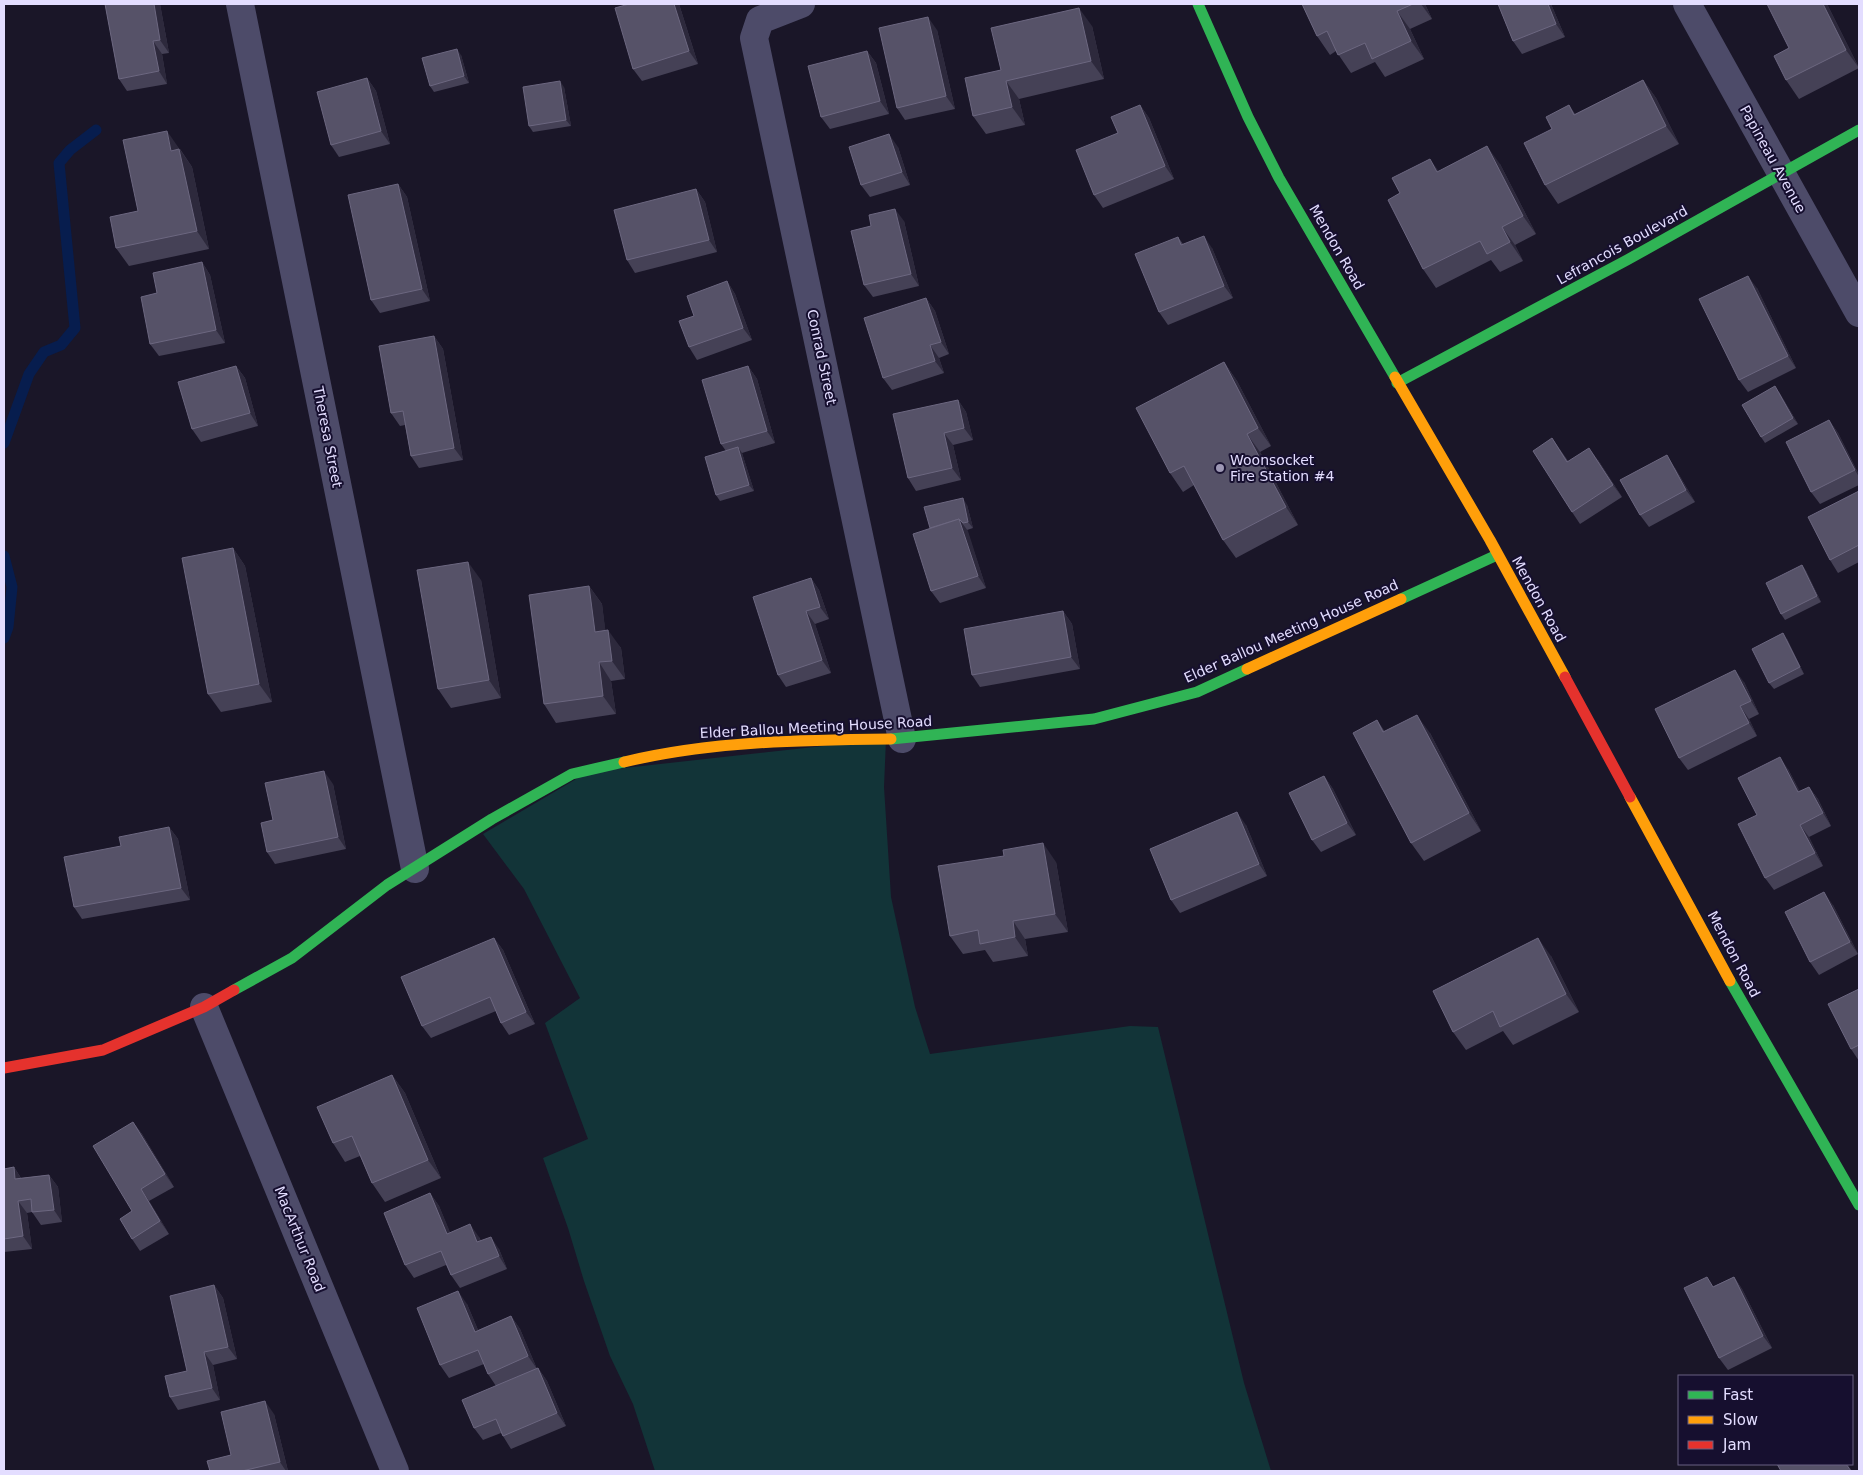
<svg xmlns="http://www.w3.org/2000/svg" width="1863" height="1475" viewBox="0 0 1863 1475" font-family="'DejaVu Sans',sans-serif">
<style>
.green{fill:#123438}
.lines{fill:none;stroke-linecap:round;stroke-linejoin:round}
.stream{stroke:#071d4e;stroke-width:11}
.street{stroke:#4d4b69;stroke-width:28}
.fast{stroke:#30b455;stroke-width:11}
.slow{stroke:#ff9f0a;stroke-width:11}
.jam{stroke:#e5322d;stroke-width:11}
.wall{fill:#454156}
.shaded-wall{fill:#2d293c}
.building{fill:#565268;stroke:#6c6780}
.poi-dot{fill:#9d97b4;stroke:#160f2f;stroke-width:2}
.labels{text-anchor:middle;stroke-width:4;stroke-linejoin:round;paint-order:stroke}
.street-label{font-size:14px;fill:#e3ddff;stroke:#160f2f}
.poi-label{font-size:14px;fill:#e3ddff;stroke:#160f2f;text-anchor:start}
</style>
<rect width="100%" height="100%" fill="#1a1628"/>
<path class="green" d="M886,739L884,787L891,897L915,1007L930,1054L1130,1026L1158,1027L1244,1383L1271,1471H655L633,1404L610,1356L584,1281L568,1228L543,1158L588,1139L545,1023L580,998L524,889L483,834L588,772Z"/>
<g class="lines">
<g class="stream">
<path d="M4,443L29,374L44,352L61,345L75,328L59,163L70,150L96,130"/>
<path d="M4,556L12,587L8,627L4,638"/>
</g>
<g class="street">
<path d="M240,4L415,869"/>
<path d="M801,4L760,20L754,38L902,739"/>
<path d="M1687,4L1859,313"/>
<path d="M204,1007L395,1471"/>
</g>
<g class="fast">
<path d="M1198,4L1248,117L1279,178L1395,377"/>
<path d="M1397,383L1627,260L1859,130"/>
<path d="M1401,599L1497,555"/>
<path d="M891,739L1094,719L1197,692L1247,669"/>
<path d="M1730,981L1859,1205"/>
<path d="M234,990L292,958L387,885L492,819L572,774L624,762"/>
</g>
<g class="slow">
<path d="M1395,377L1490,540L1565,677"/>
<path d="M1247,669L1401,599"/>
<path d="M624,762C711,741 802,740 891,739"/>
<path d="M1630,797L1730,981"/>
</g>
<g class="jam">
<path d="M1565,677L1630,797"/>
<path d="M4,1068L103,1050L204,1007L234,990"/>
</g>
</g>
<g class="wall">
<path d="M105,4H160L169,53L162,54L167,84L127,91L119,79Z"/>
<path d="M629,4H679L698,64L642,81L633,69Z"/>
<path d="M1302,4H1425L1432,19L1410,29L1424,59L1385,77L1375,62L1351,73L1336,51L1330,55L1317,36Z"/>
<path d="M1498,4H1551L1565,37L1522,54L1513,41Z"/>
<path d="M1827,4L1859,68L1799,99L1786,80L1789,48Z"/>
<path d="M1092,26L1104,79L1019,99L1025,125L986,134L973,116L1001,70Z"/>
<path d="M937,30L955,109L905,120L897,108Z"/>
<path d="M867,51L876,63L889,114L830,129L821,117Z"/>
<path d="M461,55L469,83L434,92L430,86Z"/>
<path d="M367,78L376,91L390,144L339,157L331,145Z"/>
<path d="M1643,80L1656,98L1679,144L1558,204L1545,185L1569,105L1575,114Z"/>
<path d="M564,87L571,126L533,132L529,126Z"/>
<path d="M1140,105L1149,118L1174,179L1103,208L1094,195L1118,133Z"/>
<path d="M898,147L910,185L870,197L861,185Z"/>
<path d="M180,149L192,167L209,249L129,266L116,248L138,211Z"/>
<path d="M1500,164L1536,234L1515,245L1523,261L1500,272L1491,260L1436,288L1423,269L1438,171Z"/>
<path d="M398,184L407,197L430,301L380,313L371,300Z"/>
<path d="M696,189L705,202L717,252L635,273L627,260Z"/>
<path d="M904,221L919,286L873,297L864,285Z"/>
<path d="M1178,237L1183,244L1212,248L1233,298L1168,325L1159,312Z"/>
<path d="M202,262L210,275L225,343L159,356L150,344L157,293Z"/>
<path d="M727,281L735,294L752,340L697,360L689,347L694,316Z"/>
<path d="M1757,288L1796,368L1748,392L1739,380Z"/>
<path d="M926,298L935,311L949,354L939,358L944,373L892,390L883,378Z"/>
<path d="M434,336L443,349L463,460L419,468L411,456L405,425L400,426L391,413Z"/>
<path d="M1224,362L1237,381L1271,446L1260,452L1298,525L1236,558L1223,540L1194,485L1183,492L1170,473Z"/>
<path d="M236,366L245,378L258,426L201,442L192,429Z"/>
<path d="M748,366L757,379L775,443L742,453L754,491L720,501L716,495L726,451L721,444Z"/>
<path d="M1779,392L1798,424L1765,443L1761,437Z"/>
<path d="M958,400L966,412L973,440L953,445L961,480L916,491L908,478Z"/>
<path d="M1829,420L1838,433L1859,475V485L1820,504L1811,492Z"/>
<path d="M1552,438L1568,461L1598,460L1622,497L1580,524L1572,512Z"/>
<path d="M1675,468L1695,502L1649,527L1640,515Z"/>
<path d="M1859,491V562L1838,573L1830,560Z"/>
<path d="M967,505L973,528L967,530L986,588L940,603L931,591L930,528Z"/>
<path d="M233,548L245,566L272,702L221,712L208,694Z"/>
<path d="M1802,565L1806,571L1821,602L1785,620L1781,614Z"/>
<path d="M811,578L819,590L829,619L815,624L831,673L786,687L778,675Z"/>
<path d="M481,580L501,698L451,708L438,689Z"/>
<path d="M589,586L602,604L605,630L621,648L625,679L611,681L616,714L556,723L544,704Z"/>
<path d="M1063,611L1072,624L1080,669L980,687L972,675Z"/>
<path d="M1787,639L1804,674L1774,689L1769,683Z"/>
<path d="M1744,682L1759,714L1749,719L1757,736L1688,770L1679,758Z"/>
<path d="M1377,720L1385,732L1430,733L1481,831L1424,861L1411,843Z"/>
<path d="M1788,769L1800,792L1809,787L1818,799L1831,826L1809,837L1823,866L1774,890L1765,878L1757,815Z"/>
<path d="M1324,776L1333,789L1356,835L1321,852L1312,840Z"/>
<path d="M333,784L346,849L275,864L267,852L273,820Z"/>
<path d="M1246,825L1267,876L1180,913L1171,900Z"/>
<path d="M169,827L178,839L190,900L82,919L74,907L121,846Z"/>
<path d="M1056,862L1068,932L1025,939L1028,956L993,962L985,950L963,954L950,936Z"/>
<path d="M1833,905L1858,954L1819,975L1810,962Z"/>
<path d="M494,938L503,950L535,1024L509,1035L501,1023L496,1011L431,1038L422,1026Z"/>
<path d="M1551,956L1579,1012L1513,1045L1503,1031L1466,1050L1453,1032Z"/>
<path d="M1859,989V1061L1851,1049Z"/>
<path d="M392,1075L405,1093L441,1178L385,1202L372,1183L360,1156L345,1162L333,1143Z"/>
<path d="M133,1122L142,1134L174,1187L149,1201L169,1234L140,1251L132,1239Z"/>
<path d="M14,1167L21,1178L49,1175L58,1187L62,1222L41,1225L32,1212L27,1213L32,1249L4,1252V1169Z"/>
<path d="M430,1193L439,1206L450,1233L479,1237L481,1241L499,1249L507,1269L460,1288L451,1275L446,1265L414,1278L405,1265Z"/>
<path d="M1734,1277L1742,1289L1772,1348L1728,1370L1719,1358L1714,1286Z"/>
<path d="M214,1285L223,1298L237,1359L213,1365L220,1400L178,1410L170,1397L187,1371Z"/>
<path d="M467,1304L478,1330L511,1316L520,1329L537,1369L538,1368L547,1381L566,1426L511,1449L503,1436L501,1433L483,1440L474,1428L496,1386L488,1374L484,1364L449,1378L440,1365Z"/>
<path d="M274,1414L288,1471H210L231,1455Z"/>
</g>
<g class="shaded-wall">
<path d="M154,4H160L169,53L160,40Z"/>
<path d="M674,4H679L698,64L689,51Z"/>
<path d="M1421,4H1425L1432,19Z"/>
<path d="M1548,4H1551L1565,37L1556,24Z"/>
<path d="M1823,4H1827L1859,68L1846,50Z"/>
<path d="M1079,8L1092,26L1104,79L1091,61Z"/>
<path d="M1397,11L1410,29L1424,59L1411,41Z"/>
<path d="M928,17L937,30L955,109L946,96Z"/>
<path d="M153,41L162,54L167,84L159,71Z"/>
<path d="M457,49L461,55L469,83L464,76Z"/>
<path d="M867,51L876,63L889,114L880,101Z"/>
<path d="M367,78L376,91L390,144L381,131Z"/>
<path d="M1643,80L1656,98L1679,144L1666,126Z"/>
<path d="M560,81L564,87L571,126L566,120Z"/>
<path d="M1006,81L1019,99L1025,125L1012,107Z"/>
<path d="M1140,105L1149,118L1174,179L1165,166Z"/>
<path d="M167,131L192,167L209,249L197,231L171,151Z"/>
<path d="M889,134L898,147L910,185L902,172Z"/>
<path d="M1487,146L1500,164L1536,234L1523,216Z"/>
<path d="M1430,159L1443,177L1437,172Z"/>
<path d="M398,184L407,197L430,301L422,289Z"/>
<path d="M696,189L705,202L717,252L709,240Z"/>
<path d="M895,209L904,221L919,286L911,274Z"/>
<path d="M1502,227L1515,245L1523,261L1510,242Z"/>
<path d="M1204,236L1212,248L1233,298L1224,286Z"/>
<path d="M202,262L210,275L225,343L216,330Z"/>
<path d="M1748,276L1757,288L1796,368L1788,356Z"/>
<path d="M727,281L735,294L752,340L743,328Z"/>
<path d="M926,298L935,311L949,354L941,342Z"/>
<path d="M434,336L443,349L463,460L454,448Z"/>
<path d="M930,345L939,358L944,373L935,361Z"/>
<path d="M1224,362L1237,381L1271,446L1258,428Z"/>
<path d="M236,366L245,378L258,426L250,413Z"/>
<path d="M748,366L757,379L775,443L767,431Z"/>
<path d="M1775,386L1779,392L1798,424L1793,418Z"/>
<path d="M958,400L966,412L973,440L964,428Z"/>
<path d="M1829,420L1838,433L1859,475V477L1855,470Z"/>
<path d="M944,433L953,445L961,480L952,468Z"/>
<path d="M1247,434L1260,452L1298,525L1286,507Z"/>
<path d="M738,447L742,453L754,491L749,485Z"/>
<path d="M1589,448L1598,460L1622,497L1613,485Z"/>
<path d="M1667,455L1675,468L1695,502L1686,490Z"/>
<path d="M963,498L967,505L973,528L968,522Z"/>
<path d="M959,519L968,531L986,588L978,576Z"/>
<path d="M233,548L245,566L272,702L259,684Z"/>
<path d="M468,562L481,580L501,698L489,680Z"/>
<path d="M1802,565L1806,571L1821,602L1817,596Z"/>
<path d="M811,578L819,590L829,619L820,607Z"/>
<path d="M589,586L602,604L608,650L595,632Z"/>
<path d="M806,611L815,624L831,673L822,660Z"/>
<path d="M1063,611L1072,624L1080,669L1071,657Z"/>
<path d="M608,630L621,648L625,679L612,661Z"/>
<path d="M1783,633L1787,639L1804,674L1800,667Z"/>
<path d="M599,662L611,681L616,714L603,696Z"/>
<path d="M1735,670L1744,682L1759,714L1751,701Z"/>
<path d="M1740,706L1749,719L1757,736L1749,723Z"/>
<path d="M1417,715L1430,733L1481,831L1469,813Z"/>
<path d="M1780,757L1788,769L1807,805L1798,792Z"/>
<path d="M324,771L333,784L346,849L338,837Z"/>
<path d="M1324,776L1333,789L1356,835L1347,823Z"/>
<path d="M1809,787L1818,799L1831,826L1823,813Z"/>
<path d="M1237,812L1246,825L1267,876L1259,864Z"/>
<path d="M1800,825L1809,837L1823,866L1815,853Z"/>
<path d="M169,827L178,839L190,900L181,888Z"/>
<path d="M1043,843L1056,862L1068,932L1055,914Z"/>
<path d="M1824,892L1833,905L1858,954L1850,942Z"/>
<path d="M1013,921L1025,939L1028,956L1015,937Z"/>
<path d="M494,938L503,950L535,1024L526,1012Z"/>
<path d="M1538,938L1551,956L1579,1012L1566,994Z"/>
<path d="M392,1075L405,1093L441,1178L428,1160Z"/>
<path d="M133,1122L142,1134L174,1187L165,1174Z"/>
<path d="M14,1167L22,1180L15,1179Z"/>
<path d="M49,1175L58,1187L62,1222L54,1210Z"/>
<path d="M141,1189L149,1201L169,1234L160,1221Z"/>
<path d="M430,1193L439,1206L456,1246L447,1234Z"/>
<path d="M18,1201L27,1213L32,1249L23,1236Z"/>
<path d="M470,1224L479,1237L486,1255L477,1242Z"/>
<path d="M491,1237L499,1249L507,1269L499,1256Z"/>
<path d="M1734,1277L1742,1289L1772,1348L1763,1336Z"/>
<path d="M214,1285L223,1298L237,1359L228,1347Z"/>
<path d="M458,1291L467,1304L484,1344L475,1332Z"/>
<path d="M511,1316L520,1329L537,1369L528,1356Z"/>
<path d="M204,1352L213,1365L220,1400L212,1388Z"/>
<path d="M538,1368L547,1381L566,1426L557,1413Z"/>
<path d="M265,1401L274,1414L288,1471H286L280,1462Z"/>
<path d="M1846,1464H1848L1852,1471H1851Z"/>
</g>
<g class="building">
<path d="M105,4H154L160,40L153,41L159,71L119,79Z"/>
<path d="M629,4H674L689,51L633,69L615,8Z"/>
<path d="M1302,4H1413L1397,11L1411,41L1372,59L1365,43L1338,55L1327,31L1317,36Z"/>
<path d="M1498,4H1548L1556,24L1513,41Z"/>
<path d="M1767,4H1823L1846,50L1786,80L1774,56L1789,48Z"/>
<path d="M1079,8L1091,61L1006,81L1012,107L973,116L965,78L1001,70L991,28Z"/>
<path d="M928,17L946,96L897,108L879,28Z"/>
<path d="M457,49L464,76L430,86L422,58Z"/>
<path d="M867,51L880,101L821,117L808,66Z"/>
<path d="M367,78L381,131L331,145L317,92Z"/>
<path d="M1643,80L1666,126L1545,185L1524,143L1552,129L1546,117L1569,105L1574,115Z"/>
<path d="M560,81L566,120L529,126L523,87Z"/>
<path d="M1140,105L1165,166L1094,195L1076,150L1118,133L1111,117Z"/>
<path d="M167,131L171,151L179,149L197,231L116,248L110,217L138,211L123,140Z"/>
<path d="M889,134L902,172L861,185L849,147Z"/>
<path d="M1487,146L1523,216L1502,227L1510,242L1487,254L1480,241L1423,269L1388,200L1400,193L1392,178L1430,159L1437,172Z"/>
<path d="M398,184L422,289L371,300L348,195Z"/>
<path d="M696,189L709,240L627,260L614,210Z"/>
<path d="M895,209L911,274L864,285L851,231L871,226L869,215Z"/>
<path d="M1204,236L1224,286L1159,312L1135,254L1178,237L1181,245Z"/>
<path d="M202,262L216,330L150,344L141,297L157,293L153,273Z"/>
<path d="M1748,276L1788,356L1739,380L1699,299Z"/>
<path d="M727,281L743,328L689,347L679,321L694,316L687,296Z"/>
<path d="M926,298L941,342L930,345L935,361L883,378L864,318Z"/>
<path d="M434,336L454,448L411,456L403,411L391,413L379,346Z"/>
<path d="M1224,362L1258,428L1247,434L1286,507L1223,540L1184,466L1170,473L1136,408Z"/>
<path d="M236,366L250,413L192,429L178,382Z"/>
<path d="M748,366L767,431L721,444L702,380Z"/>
<path d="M1775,386L1793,418L1761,437L1742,405Z"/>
<path d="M958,400L964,428L944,433L952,468L908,478L893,414Z"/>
<path d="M1829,420L1855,470L1811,492L1786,442Z"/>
<path d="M1552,438L1567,462L1589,448L1613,485L1572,512L1533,451Z"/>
<path d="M738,447L749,485L716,495L705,457Z"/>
<path d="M1667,455L1686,490L1640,515L1620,480Z"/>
<path d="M1859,491V545L1830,560L1808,517Z"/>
<path d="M963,498L968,522L963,523L959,519L930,528L924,507Z"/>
<path d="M959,519L978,576L931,591L913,534Z"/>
<path d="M233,548L259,684L208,694L182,558Z"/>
<path d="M468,562L489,680L438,689L417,570Z"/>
<path d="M1802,565L1817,596L1781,614L1766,583Z"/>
<path d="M811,578L820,607L806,611L822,660L778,675L753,597Z"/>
<path d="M589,586L595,632L608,630L612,661L599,662L603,696L544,704L529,595Z"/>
<path d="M1063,611L1071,657L972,675L964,629Z"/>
<path d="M1783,633L1800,667L1769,683L1752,649Z"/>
<path d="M1735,670L1751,701L1740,706L1749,723L1679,758L1655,709Z"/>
<path d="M1417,715L1469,813L1411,843L1353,733L1377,720L1383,732Z"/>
<path d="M1780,757L1798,792L1809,787L1823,813L1800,825L1815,853L1765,878L1738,824L1757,815L1738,778Z"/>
<path d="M324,771L338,837L267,852L261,823L273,820L265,783Z"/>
<path d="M1324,776L1347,823L1312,840L1289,793Z"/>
<path d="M1237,812L1259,864L1171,900L1150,849Z"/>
<path d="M169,827L181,888L74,907L64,857L121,846L119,837Z"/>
<path d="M1043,843L1055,914L1013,921L1015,937L980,944L978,930L950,936L938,866L1004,856L1003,850Z"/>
<path d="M1824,892L1850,942L1810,962L1785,912Z"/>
<path d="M494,938L526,1012L501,1023L490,997L422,1026L401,977Z"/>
<path d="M1538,938L1566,994L1500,1027L1493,1011L1453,1032L1433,991Z"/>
<path d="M1859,989V1045L1851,1049L1828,1004Z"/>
<path d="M392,1075L428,1160L372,1183L352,1136L333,1143L317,1107Z"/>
<path d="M133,1122L165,1174L141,1189L160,1221L132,1239L120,1219L132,1211L93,1146Z"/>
<path d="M14,1167L15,1179L49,1175L54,1210L32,1212L31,1199L18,1201L23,1236L4,1239V1169Z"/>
<path d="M430,1193L447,1234L470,1224L477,1242L491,1237L499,1256L451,1275L441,1251L405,1265L384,1213Z"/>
<path d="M1707,1277L1713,1287L1734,1277L1763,1336L1719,1358L1684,1288Z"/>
<path d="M214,1285L228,1347L204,1352L212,1388L170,1397L165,1376L187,1371L170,1296Z"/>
<path d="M458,1291L475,1332L511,1316L528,1356L488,1374L478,1350L440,1365L417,1308Z"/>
<path d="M538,1368L557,1413L503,1436L496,1419L474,1428L462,1400Z"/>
<path d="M265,1401L280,1462L242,1471H210L207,1461L231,1455L221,1412Z"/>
<path d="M1777,1464H1846L1851,1471H1781Z"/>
</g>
<circle class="poi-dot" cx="1220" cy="468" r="5"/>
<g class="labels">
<g class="street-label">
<text transform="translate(1773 159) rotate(61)" y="5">Papineau Avenue</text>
<text transform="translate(1622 245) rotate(-29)" y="5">Lefrancois Boulevard</text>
<text transform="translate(1337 247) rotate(60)" y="5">Mendon Road</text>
<text transform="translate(822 357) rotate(78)" y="5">Conrad Street</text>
<text transform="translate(328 437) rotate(79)" y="5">Theresa Street</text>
<text transform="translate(1539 599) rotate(61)" y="5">Mendon Road</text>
<text transform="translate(1291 631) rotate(-24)" y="5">Elder Ballou Meeting House Road</text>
<text transform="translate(816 727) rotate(-3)" y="5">Elder Ballou Meeting House Road</text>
<text transform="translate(1734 954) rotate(62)" y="5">Mendon Road</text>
<text transform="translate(300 1239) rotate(68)" y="5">MacArthur Road</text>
</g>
<g class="poi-label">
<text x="1230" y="465">Woonsocket<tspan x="1230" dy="16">Fire Station #4</tspan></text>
</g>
</g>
<rect width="1863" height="1475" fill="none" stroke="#e3ddff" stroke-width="10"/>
<rect x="1678" y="1375" width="175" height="90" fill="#160f2f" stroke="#686182"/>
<rect x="1688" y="1391" width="25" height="8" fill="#30b455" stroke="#686182"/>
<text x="1723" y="1400" font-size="15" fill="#e3ddff">Fast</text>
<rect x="1688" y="1416" width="25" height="8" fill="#ff9f0a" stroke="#686182"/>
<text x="1723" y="1425" font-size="15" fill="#e3ddff">Slow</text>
<rect x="1688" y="1441" width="25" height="8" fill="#e5322d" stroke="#686182"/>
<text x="1723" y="1450" font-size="15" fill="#e3ddff">Jam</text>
</svg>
